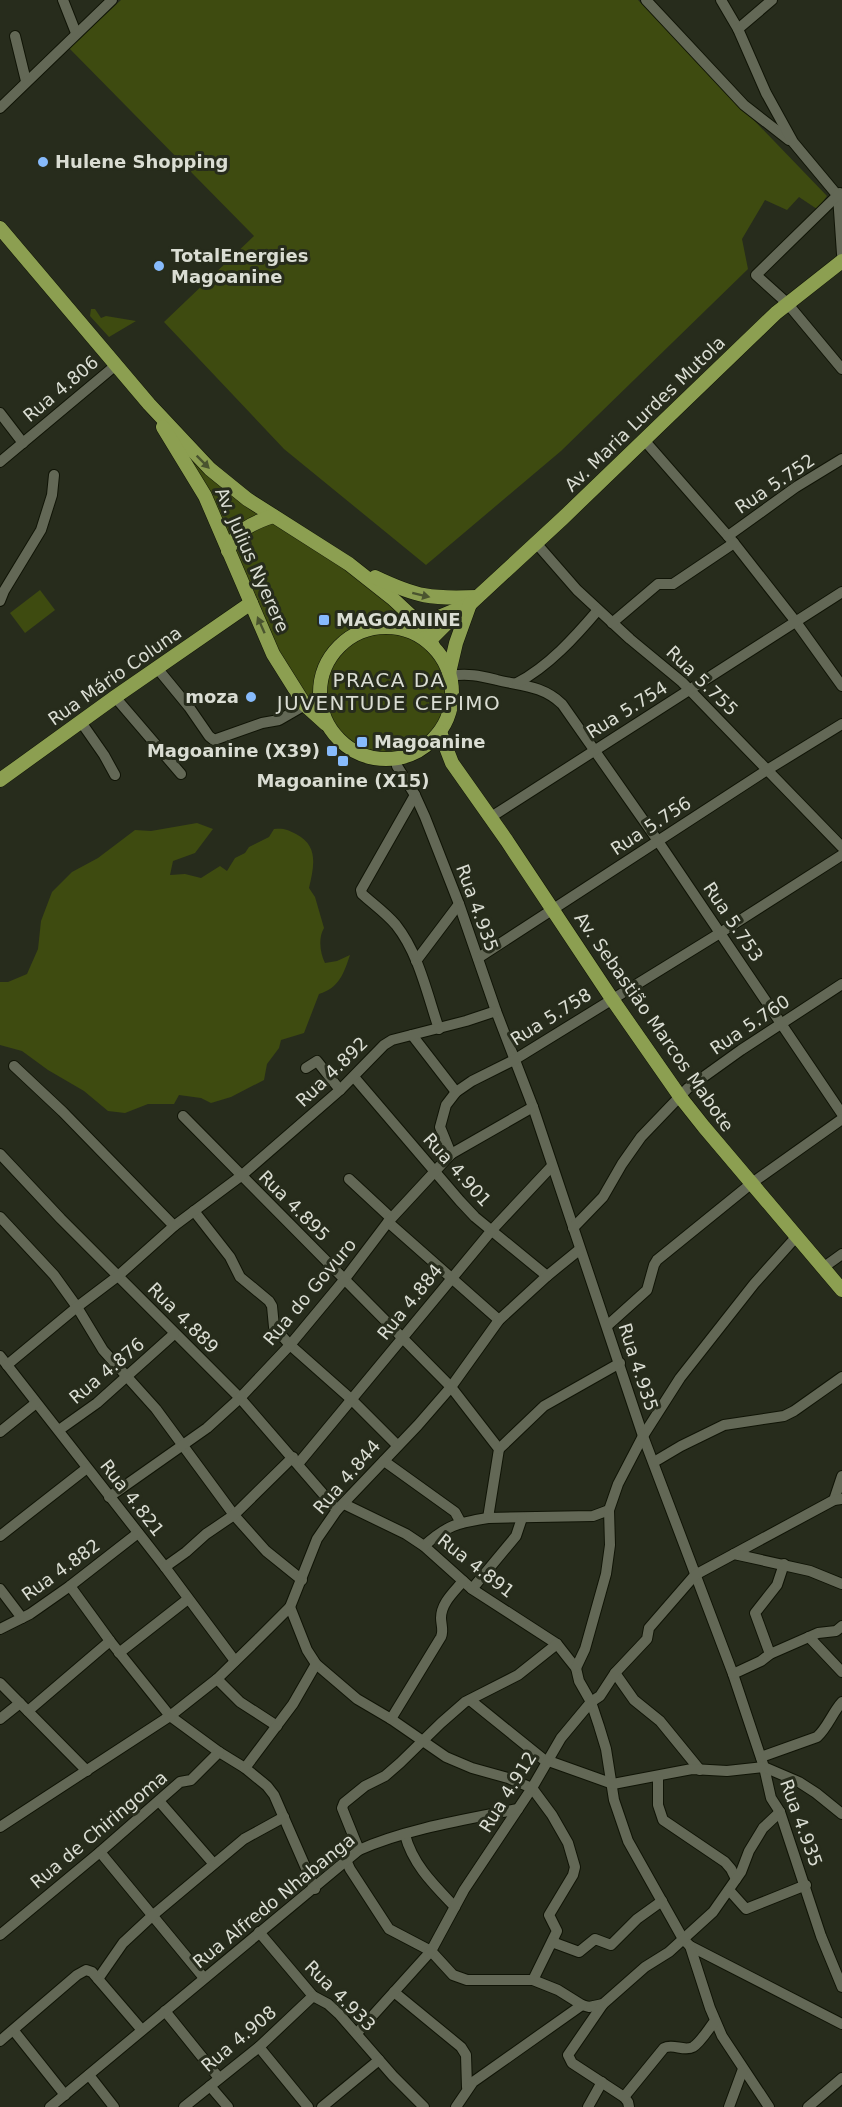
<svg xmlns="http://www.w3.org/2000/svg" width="842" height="2107" viewBox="0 0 842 2107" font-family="'DejaVu Sans',sans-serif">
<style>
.green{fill:#3e4b10}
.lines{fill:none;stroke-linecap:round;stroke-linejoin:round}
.minor-casing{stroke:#101406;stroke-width:12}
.major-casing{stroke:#101406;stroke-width:15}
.minor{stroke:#636856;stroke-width:10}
.major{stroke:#8c9f51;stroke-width:14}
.oneway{fill:#4a542f}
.poi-dot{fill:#87bbfc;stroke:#272c1c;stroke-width:2}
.labels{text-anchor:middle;stroke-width:6;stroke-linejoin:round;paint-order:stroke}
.poi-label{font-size:18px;font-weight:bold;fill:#daddd3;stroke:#272c1c;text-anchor:start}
.street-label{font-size:18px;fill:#daddd3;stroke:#272c1c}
.neighbourhood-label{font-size:20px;letter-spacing:1.5px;fill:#daddd3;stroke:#272c1c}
</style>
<rect width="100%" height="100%" fill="#272c1c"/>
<g class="green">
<path d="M121,0H638L827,196L817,209L799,197L787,210L765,200L742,239L748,269L561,451L426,565L284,449L164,322L254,236L69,48Z"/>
<path d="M91,309H95L101,318L106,316L136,321L109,337L90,316Z"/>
<path d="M149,404C173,432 198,469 227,491C299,547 391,582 443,661C478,712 417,776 362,755C341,748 326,727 311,711Z"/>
<path d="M40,590L55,610L25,633L10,613Z"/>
<path d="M197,823L213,829L195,853L173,861L170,875L185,874L201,878L220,866L227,871L235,858L245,853L249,847L269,837L274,829C283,828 287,829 296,834C319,846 314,866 309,888L315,897L324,928C318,938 320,953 325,963L337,961L350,955C344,973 339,988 319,994L304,1033L281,1040L279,1048L267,1064L264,1080L231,1097L211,1103L201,1098L179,1095L174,1104H148L125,1113L108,1111L84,1091L48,1070L22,1051L0,1045V982H8L27,974L38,949L41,921L52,892L72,872L98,858L135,830L151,831Z"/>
</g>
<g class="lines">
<defs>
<g id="minor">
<path d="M63,0L76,33"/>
<path d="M646,0L744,105L789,140"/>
<path d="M721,0L738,29L766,93L793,142L838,196L842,254"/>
<path d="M738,29L772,0"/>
<path d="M15,36L26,81"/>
<path d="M0,108L112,0"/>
<path d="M840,193L756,275L787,303L842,369"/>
<path d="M0,413L23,443"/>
<path d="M644,440L734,543L796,622L842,686"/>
<path d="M0,462L116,365"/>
<path d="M728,536L796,487L842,459"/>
<path d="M536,543L577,590L630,639L682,682L842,847"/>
<path d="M0,601L4,591L41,530L52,495L54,475"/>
<path d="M612,623L658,584H673L734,543"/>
<path d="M157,668L189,707L209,736L214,740L262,723L279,720L305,705"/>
<path d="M450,676C468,673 480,676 497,680C521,686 542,685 562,704L658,841L842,1114"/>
<path d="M517,683C549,666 575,637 598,610"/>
<path d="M115,697L181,774"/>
<path d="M81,722L104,755L115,775"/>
<path d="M396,759L397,766L415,795L425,817L459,904L496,1011L533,1107L643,1436L733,1674L764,1767L771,1798L780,1812L821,1936L842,1987"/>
<path d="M415,795L361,890L362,894C373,904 386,913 396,925C419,954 427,994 439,1029"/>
<path d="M491,817L842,592"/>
<path d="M478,958L767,770L842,724"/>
<path d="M416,961L459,904"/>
<path d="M412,1035L456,1092"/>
<path d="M14,1066L63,1112L174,1226"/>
<path d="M306,1068L317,1061L340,1090"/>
<path d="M354,1077L460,1201L475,1217L547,1276"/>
<path d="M183,1116L451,1387L499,1449L488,1518"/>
<path d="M0,1154L61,1219L240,1398L337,1510"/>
<path d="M451,1154L440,1127L446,1105L456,1092L472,1081L514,1060L720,933L842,855"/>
<path d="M349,1179L391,1218"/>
<path d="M194,1211L230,1257L240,1277L269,1301L272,1306L274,1327L290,1345L351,1399L397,1445"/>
<path d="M0,1217L54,1275L77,1307L103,1350L156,1409L234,1515L266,1551L302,1580"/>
<path d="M388,1222L499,1320"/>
<path d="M573,1228L603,1197L622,1164L641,1137L688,1088L741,1050L842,984"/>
<path d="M824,1267L842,1254"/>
<path d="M607,1326L647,1290L654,1265L657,1260L752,1183L842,1119"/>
<path d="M0,1356L165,1567L235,1661"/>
<path d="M7,1365L77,1307L118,1276L174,1226L241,1176L340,1090L384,1045L392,1040L466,1021L496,1011"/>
<path d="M59,1430L97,1403L174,1334"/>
<path d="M0,1432L36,1403"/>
<path d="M499,1449L544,1406L620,1363"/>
<path d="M384,1461L455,1512L461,1523"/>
<path d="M654,1462L681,1446L724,1425L784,1416L794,1411L842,1377"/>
<path d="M298,1464L492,1230L552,1166"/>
<path d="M109,1497L207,1428L240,1398L290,1345L344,1280L388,1222L451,1154L533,1107"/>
<path d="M834,1500L842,1476"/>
<path d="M344,1504L406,1534L424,1546L472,1589L557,1644L568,1658L576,1668L579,1681L591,1702L599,1726L606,1749L614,1800L628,1841L683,1939L690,1946L842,2024"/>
<path d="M0,1536L87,1468"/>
<path d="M424,1546C447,1525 457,1523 488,1518L593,1516L609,1510"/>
<path d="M734,1554L834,1500L842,1499"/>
<path d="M165,1567L186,1552L206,1534L234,1515L293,1457"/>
<path d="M70,1586L110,1641L170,1716L219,1752L245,1768L267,1786L274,1795L315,1889"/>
<path d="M0,1589L22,1618"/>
<path d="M472,1589L516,1536L522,1518"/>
<path d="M290,1607L307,1650L316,1664L357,1699L391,1719L446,1757L472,1768L508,1778L532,1788L552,1815L568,1843L575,1867L573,1875L549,1915L557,1931L533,1980"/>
<path d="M0,1629L30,1614L70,1586L138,1533"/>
<path d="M809,1637L842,1672"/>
<path d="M119,1653L188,1599"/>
<path d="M770,1654L755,1613L777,1585L784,1564"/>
<path d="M576,1668L585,1649L606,1574L610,1545L609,1510L618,1484L643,1436L680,1378L754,1284L797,1236"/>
<path d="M615,1673L634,1700L660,1721L700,1770"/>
<path d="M733,1674L761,1661L770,1654L818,1633L836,1631L842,1626"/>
<path d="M217,1679L240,1702L277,1726"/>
<path d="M0,1683L87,1771"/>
<path d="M470,1700L543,1759L613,1784L692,1769L727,1771L764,1767L799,1782L816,1793L842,1814"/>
<path d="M28,1711L110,1641"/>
<path d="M0,1719L20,1703"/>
<path d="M391,1719L441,1637C444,1630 441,1625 441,1618C441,1603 454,1592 463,1581"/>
<path d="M761,1757L817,1737C828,1727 832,1713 842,1702"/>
<path d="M245,1768L293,1704L316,1664"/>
<path d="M658,1776V1805L663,1820L725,1862L731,1869L736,1879"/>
<path d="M159,1801L213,1863"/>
<path d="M0,1827L170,1716L217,1679L260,1637L290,1607L317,1539L337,1510L418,1425L451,1387L499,1320L547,1276L579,1250"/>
<path d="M405,1835C413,1865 434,1885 455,1907"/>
<path d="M359,1850L342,1808L344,1803L365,1786L385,1776L400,1763L441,1723L465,1702L518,1675L557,1644"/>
<path d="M100,1852L204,1978"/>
<path d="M346,1860L350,1869L389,1929L431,1951L453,1975L467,1980H533L558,1990L582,2005L589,2007L603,2004L645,1967L669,1952L713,1912L741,1872L749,1851L763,1828L780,1812"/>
<path d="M729,1890L746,1909L806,1885"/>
<path d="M259,1932L313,1996L328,2004L339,2014L393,2076L424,2107"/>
<path d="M0,1935L100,1852L180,1782L191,1780L219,1752"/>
<path d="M552,1942L579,1952L595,1939L611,1945L637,1919L662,1901"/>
<path d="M690,1946L710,2008L722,2036L769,2107"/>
<path d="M98,1979L123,1943L152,1916L244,1839L284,1817"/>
<path d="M394,1992L461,2047L466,2055L467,2087"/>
<path d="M603,2004L568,2055L572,2063L624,2097L628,2102L629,2107"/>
<path d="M165,2011L219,2078"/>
<path d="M14,2031L65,2095"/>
<path d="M357,2033L431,1951L464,1890L532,1788L561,1738L591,1702L600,1696L615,1673L647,1639L649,1628L695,1575L734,1554L810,1571L842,1584"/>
<path d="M0,2041L77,1975L86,1970L92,1972L141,2029"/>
<path d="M259,2047L308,2107"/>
<path d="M89,2075L114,2107"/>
<path d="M210,2086L228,2107"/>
<path d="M624,2097L664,2048C673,2043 684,2052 693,2047C701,2042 709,2028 715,2021"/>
<path d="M50,2107L359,1850C405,1829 468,1819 518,1809"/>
<path d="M184,2107L259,2047L313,1996"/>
<path d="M322,2107L379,2060"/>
<path d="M456,2107L473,2082L582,2005"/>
<path d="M588,2107L602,2082"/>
<path d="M729,2107L743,2069"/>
<path d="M808,2107L842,2078"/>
</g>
<g id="major">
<path d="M0,228L149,404L210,469L247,499L349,564L392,598L421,625L433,646"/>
<path d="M163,427L205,496L273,654L305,705L326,724"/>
<path d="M228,551C237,530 252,523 273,516"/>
<path d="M375,577C417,597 431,599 477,597"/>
<circle cx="386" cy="693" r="66"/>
<path d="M408,630L470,604L562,519L776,313L842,261"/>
<path d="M430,640L455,615"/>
<path d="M449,673L456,643L470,604"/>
<path d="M440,732L452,763L507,841L612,999L681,1098L704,1127L842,1290"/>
<path d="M0,780L115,697L251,603"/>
</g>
</defs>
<use href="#minor" class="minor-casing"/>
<use href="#major" class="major-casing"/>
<use href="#minor" class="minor"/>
<use href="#major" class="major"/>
</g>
<defs><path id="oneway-solid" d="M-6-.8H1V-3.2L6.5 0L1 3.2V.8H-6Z" transform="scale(1.5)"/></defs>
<g class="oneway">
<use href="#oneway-solid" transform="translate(203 462) rotate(45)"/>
<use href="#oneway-solid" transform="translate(421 595) rotate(14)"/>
<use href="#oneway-solid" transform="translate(261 625) rotate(-114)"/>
</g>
<g class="poi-dot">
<circle cx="43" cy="162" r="6"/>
<circle cx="159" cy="266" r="6"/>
<rect x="318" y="614" width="12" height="12" rx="3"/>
<circle cx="251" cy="697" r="6"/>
<rect x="356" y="736" width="12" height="12" rx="3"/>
<rect x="326" y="745" width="12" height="12" rx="3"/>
<rect x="337" y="755" width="12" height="12" rx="3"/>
</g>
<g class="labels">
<g class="poi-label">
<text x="55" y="168">Hulene Shopping</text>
<text x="171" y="262">TotalEnergies<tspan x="171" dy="21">Magoanine</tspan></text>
<text x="336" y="626">MAGOANINE</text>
<text x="239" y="703" text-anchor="end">moza</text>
<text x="374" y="748">Magoanine</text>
<text x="320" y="757" text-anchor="end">Magoanine (X39)</text>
<text x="343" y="787" text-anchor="middle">Magoanine (X15)</text>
</g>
<g class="street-label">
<text transform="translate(61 389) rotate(-40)" y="6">Rua 4.806</text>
<text transform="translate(645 414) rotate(-44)" y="6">Av. Maria Lurdes Mutola</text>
<text transform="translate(775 484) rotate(-34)" y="6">Rua 5.752</text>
<text transform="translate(252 560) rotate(66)" y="6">Av. Julius Nyerere</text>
<text transform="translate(115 676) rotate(-35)" y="6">Rua Mário Coluna</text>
<text transform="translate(702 681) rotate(44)" y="6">Rua 5.755</text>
<text transform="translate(627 710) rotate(-32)" y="6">Rua 5.754</text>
<text transform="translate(651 826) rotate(-33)" y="6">Rua 5.756</text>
<text transform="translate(477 908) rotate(70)" y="6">Rua 4.935</text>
<text transform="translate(733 922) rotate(56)" y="6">Rua 5.753</text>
<text transform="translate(551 1017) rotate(-32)" y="6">Rua 5.758</text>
<text transform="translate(654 1022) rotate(55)" y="6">Av. Sebastião Marcos Mabote</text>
<text transform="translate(750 1025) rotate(-34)" y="6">Rua 5.760</text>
<text transform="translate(332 1072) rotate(-44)" y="6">Rua 4.892</text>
<text transform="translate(457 1170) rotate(48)" y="6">Rua 4.901</text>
<text transform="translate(294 1206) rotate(45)" y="6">Rua 4.895</text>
<text transform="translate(310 1292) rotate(-50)" y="6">Rua do Govuro</text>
<text transform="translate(410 1302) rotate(-51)" y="6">Rua 4.884</text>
<text transform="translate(183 1318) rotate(45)" y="6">Rua 4.889</text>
<text transform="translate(638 1367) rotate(72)" y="6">Rua 4.935</text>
<text transform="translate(107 1371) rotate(-40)" y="6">Rua 4.876</text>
<text transform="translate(347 1477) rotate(-49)" y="6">Rua 4.844</text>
<text transform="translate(132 1498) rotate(52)" y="6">Rua 4.821</text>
<text transform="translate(476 1566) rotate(38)" y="6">Rua 4.891</text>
<text transform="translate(61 1570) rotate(-36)" y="6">Rua 4.882</text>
<text transform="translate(508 1792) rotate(-58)" y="6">Rua 4.912</text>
<text transform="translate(801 1823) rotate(70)" y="6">Rua 4.935</text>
<text transform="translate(99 1830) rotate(-40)" y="6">Rua de Chiringoma</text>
<text transform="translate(274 1901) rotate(-39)" y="6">Rua Alfredo Nhabanga</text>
<text transform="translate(340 1996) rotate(45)" y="6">Rua 4.933</text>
<text transform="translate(239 2039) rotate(-40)" y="6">Rua 4.908</text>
</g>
<g class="neighbourhood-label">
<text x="389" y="687">PRACA DA<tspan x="389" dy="23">JUVENTUDE CEPIMO</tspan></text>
</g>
</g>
</svg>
